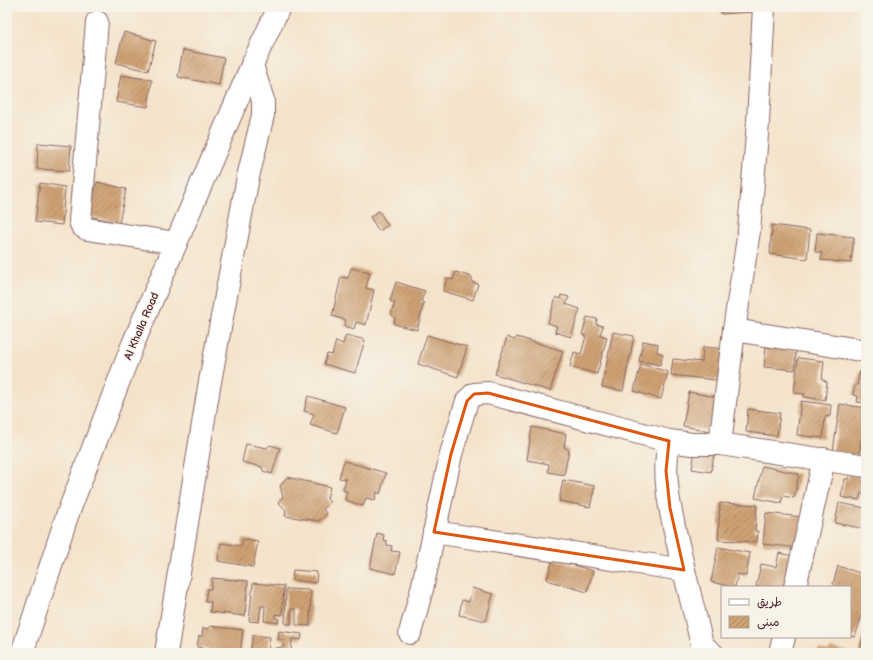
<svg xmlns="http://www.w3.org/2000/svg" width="873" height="660" viewBox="0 0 873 660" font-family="'Balsamiq Sans','Playpen Sans Arabic',sans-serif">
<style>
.building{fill:url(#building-hatch)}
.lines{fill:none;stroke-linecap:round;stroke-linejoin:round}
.minor-casing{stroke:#866463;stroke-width:24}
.minor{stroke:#fff;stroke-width:22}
.marked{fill:none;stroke:#e0560e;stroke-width:3;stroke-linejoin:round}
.labels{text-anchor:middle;stroke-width:3;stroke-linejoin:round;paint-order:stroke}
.street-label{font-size:11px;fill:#4a1f2b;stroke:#f7f3e8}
</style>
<defs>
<pattern id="building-hatch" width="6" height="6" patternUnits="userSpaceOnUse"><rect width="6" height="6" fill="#cfa274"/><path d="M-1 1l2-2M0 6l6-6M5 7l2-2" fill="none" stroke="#aa835f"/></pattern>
</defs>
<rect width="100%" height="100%" fill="#f7f3e8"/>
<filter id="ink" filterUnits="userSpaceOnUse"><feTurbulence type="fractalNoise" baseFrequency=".025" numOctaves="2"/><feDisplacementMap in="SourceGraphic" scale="8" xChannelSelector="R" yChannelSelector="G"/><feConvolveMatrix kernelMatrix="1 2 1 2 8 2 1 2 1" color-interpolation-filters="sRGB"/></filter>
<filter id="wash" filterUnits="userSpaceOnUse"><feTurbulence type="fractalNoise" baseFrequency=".012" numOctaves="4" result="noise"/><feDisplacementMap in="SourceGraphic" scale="16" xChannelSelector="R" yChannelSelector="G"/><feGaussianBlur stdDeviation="0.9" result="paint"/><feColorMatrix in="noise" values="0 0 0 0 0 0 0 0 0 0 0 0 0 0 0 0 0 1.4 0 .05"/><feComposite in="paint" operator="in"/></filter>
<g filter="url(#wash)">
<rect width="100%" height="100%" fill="#f4e3cb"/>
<g id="blocks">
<g class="building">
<path d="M721,7H754V12L721,14Z"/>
<path d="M124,32L156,41L148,71L116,63Z"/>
<path d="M183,50L224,58L219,85L178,77Z"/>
<path d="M121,75L152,80L148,107L116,102Z"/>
<path d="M38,143L71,146L69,171L37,169Z"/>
<path d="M97,182L126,189L119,223L89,216Z"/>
<path d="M40,183L65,187L62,225L35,222Z"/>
<path d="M379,211L388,225L379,231L370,217Z"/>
<path d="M772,225L810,230L807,259L770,254Z"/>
<path d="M817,233L854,237L851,263L821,260L822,253L815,252Z"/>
<path d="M351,268L370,272L366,288L374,290L366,325L356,322L354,329L344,326L346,320L332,316L341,277L348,278Z"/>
<path d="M456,272L472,277V282L478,284L473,300L443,291L447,278L453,280Z"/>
<path d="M396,282L425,291L421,301L424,303L417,330L394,324L395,318L391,314L395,303L390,301Z"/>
<path d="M561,295L569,297L566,304L580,309L571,337L555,332L557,326L548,323L556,297L560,299Z"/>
<path d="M587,317L597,319L596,324L603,326L600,335L607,337L597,374L570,367L574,352L581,354L586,336L582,335Z"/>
<path d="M613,332L634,336L623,391L602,387Z"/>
<path d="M346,335L365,340L355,373L324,364L327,354L332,355L336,341L343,344Z"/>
<path d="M427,335L467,347L458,377L418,364Z"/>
<path d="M507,337L514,340L517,337L563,351L550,391L495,374Z"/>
<path d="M643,341L658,344L657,352L663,354L660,365L639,361Z"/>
<path d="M703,347L727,349L724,381L671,375L673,359L702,362Z"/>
<path d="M766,347L796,350L795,370L764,367Z"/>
<path d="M798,358L824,361L822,379L827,382L825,400L804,397L805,394L794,393Z"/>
<path d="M865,358H866V403L857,402L858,396L853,395L855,385H857L860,371L863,372Z"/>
<path d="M641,364L668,372L661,399L634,391Z"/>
<path d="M689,392L721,398L715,432L683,426Z"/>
<path d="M308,396L345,407L337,433L310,425L314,414L304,411Z"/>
<path d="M801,401L831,405L830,416L825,417L823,438L797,435Z"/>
<path d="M840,404L866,408L859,455L833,451Z"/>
<path d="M748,409L780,413L777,436L746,432Z"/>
<path d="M532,427L566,434L564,447L569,450L564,475L548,472L549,464L527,460Z"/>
<path d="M246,444L267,448L270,445L280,448L272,474L263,471L262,467L242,462Z"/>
<path d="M695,451L714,454L711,472L692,469Z"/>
<path d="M344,461L386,473L380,494L377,492L375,500L366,498L363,506L345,500L347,491H343L346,479L339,478Z"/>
<path d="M762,466L799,474L794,498L783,496L781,503L755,498Z"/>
<path d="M849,475L866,478V494L861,493L859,500L841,497L845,479H849Z"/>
<path d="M287,477L330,487L327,498L330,503L323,509L327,514L319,521L285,516L286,510L278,502L283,497L280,486Z"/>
<path d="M563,480L595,486L590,507L559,501Z"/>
<path d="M720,503L757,505L755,531H758L757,542L718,540Z"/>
<path d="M839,503L866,508L865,529L835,523Z"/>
<path d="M766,513L802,517L799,548L763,544Z"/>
<path d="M377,533L384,535L383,540L387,541V545L392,546L391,551L400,552L395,574L370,568Z"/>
<path d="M243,539L258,541L253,567L218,561L221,543L241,546Z"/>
<path d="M718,547L750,553L746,576L738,574L735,587L711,582Z"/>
<path d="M779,553L793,556L791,585L783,584L782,587H756L761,564L776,567Z"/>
<path d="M553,559L593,571L587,592L547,580Z"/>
<path d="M838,566L866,575V602L855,637L850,636V587H836L833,584Z"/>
<path d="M293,570L317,572L316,583L292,580Z"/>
<path d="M212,578L248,581L245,616L210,612L211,602H205L207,589H211Z"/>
<path d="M253,583L284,586L282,615L275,614V618H279L278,623L264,621L265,606H261L259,622L249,621Z"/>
<path d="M472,588L493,594L486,621L459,615L462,600L469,602Z"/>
<path d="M286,589L311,590L310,626L296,625V609H291V624H285Z"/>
<path d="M210,626L243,630L240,653H207L208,649L197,647L199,636H202L203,628L209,629Z"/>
<path d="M279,631L302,634L301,640L292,639L291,653H276V648L283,647L285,641L278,639Z"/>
<path d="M253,635L270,637L268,653H250Z"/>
<path d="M863,636L866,637V653H859Z"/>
<path d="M830,648L848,651V653H818V649L829,651Z"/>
</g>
</g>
</g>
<g filter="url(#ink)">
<use href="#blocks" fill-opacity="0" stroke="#866463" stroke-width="1"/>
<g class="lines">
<defs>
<g id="minor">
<path d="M97,22L80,221L82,226L87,229L176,243"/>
<path d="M734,330L866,351"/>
<path d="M720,444L734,330L749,231L758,122L764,7"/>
<path d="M434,532L684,570"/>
<path d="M795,587L824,459"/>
<path d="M410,633L422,589L451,454L467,401L474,394L488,393L669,441"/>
<path d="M22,653L67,516L133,344L252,65L279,7"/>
<path d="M166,653L209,387L248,177L263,115V100L252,65"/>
<path d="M712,653L702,645C695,614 687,584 680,553C672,517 661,479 669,441L692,444H720L866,466"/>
<path d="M780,653L784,637"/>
</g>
</defs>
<use href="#minor" class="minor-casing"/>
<use href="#minor" class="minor"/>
</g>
</g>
<path class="marked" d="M488,393L669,441L666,471L670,508L684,570L434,532L451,454L467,401L474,394Z"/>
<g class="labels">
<g class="street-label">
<text transform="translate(141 326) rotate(-67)" y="4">Al Khalla Road</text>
</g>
</g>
<rect width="873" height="660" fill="none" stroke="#f7f3e8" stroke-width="24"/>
<rect x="721" y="586" width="130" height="52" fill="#f7f3e8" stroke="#b29e9c"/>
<rect x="729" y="599" width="20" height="6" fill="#ffffff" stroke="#b29e9c"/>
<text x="757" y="606" font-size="12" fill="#4a1f2b">طريق</text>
<rect x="729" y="616" width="20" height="12" fill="url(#building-hatch)" stroke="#b29e9c"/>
<text x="757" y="626" font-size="12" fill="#4a1f2b">مبنى</text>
</svg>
